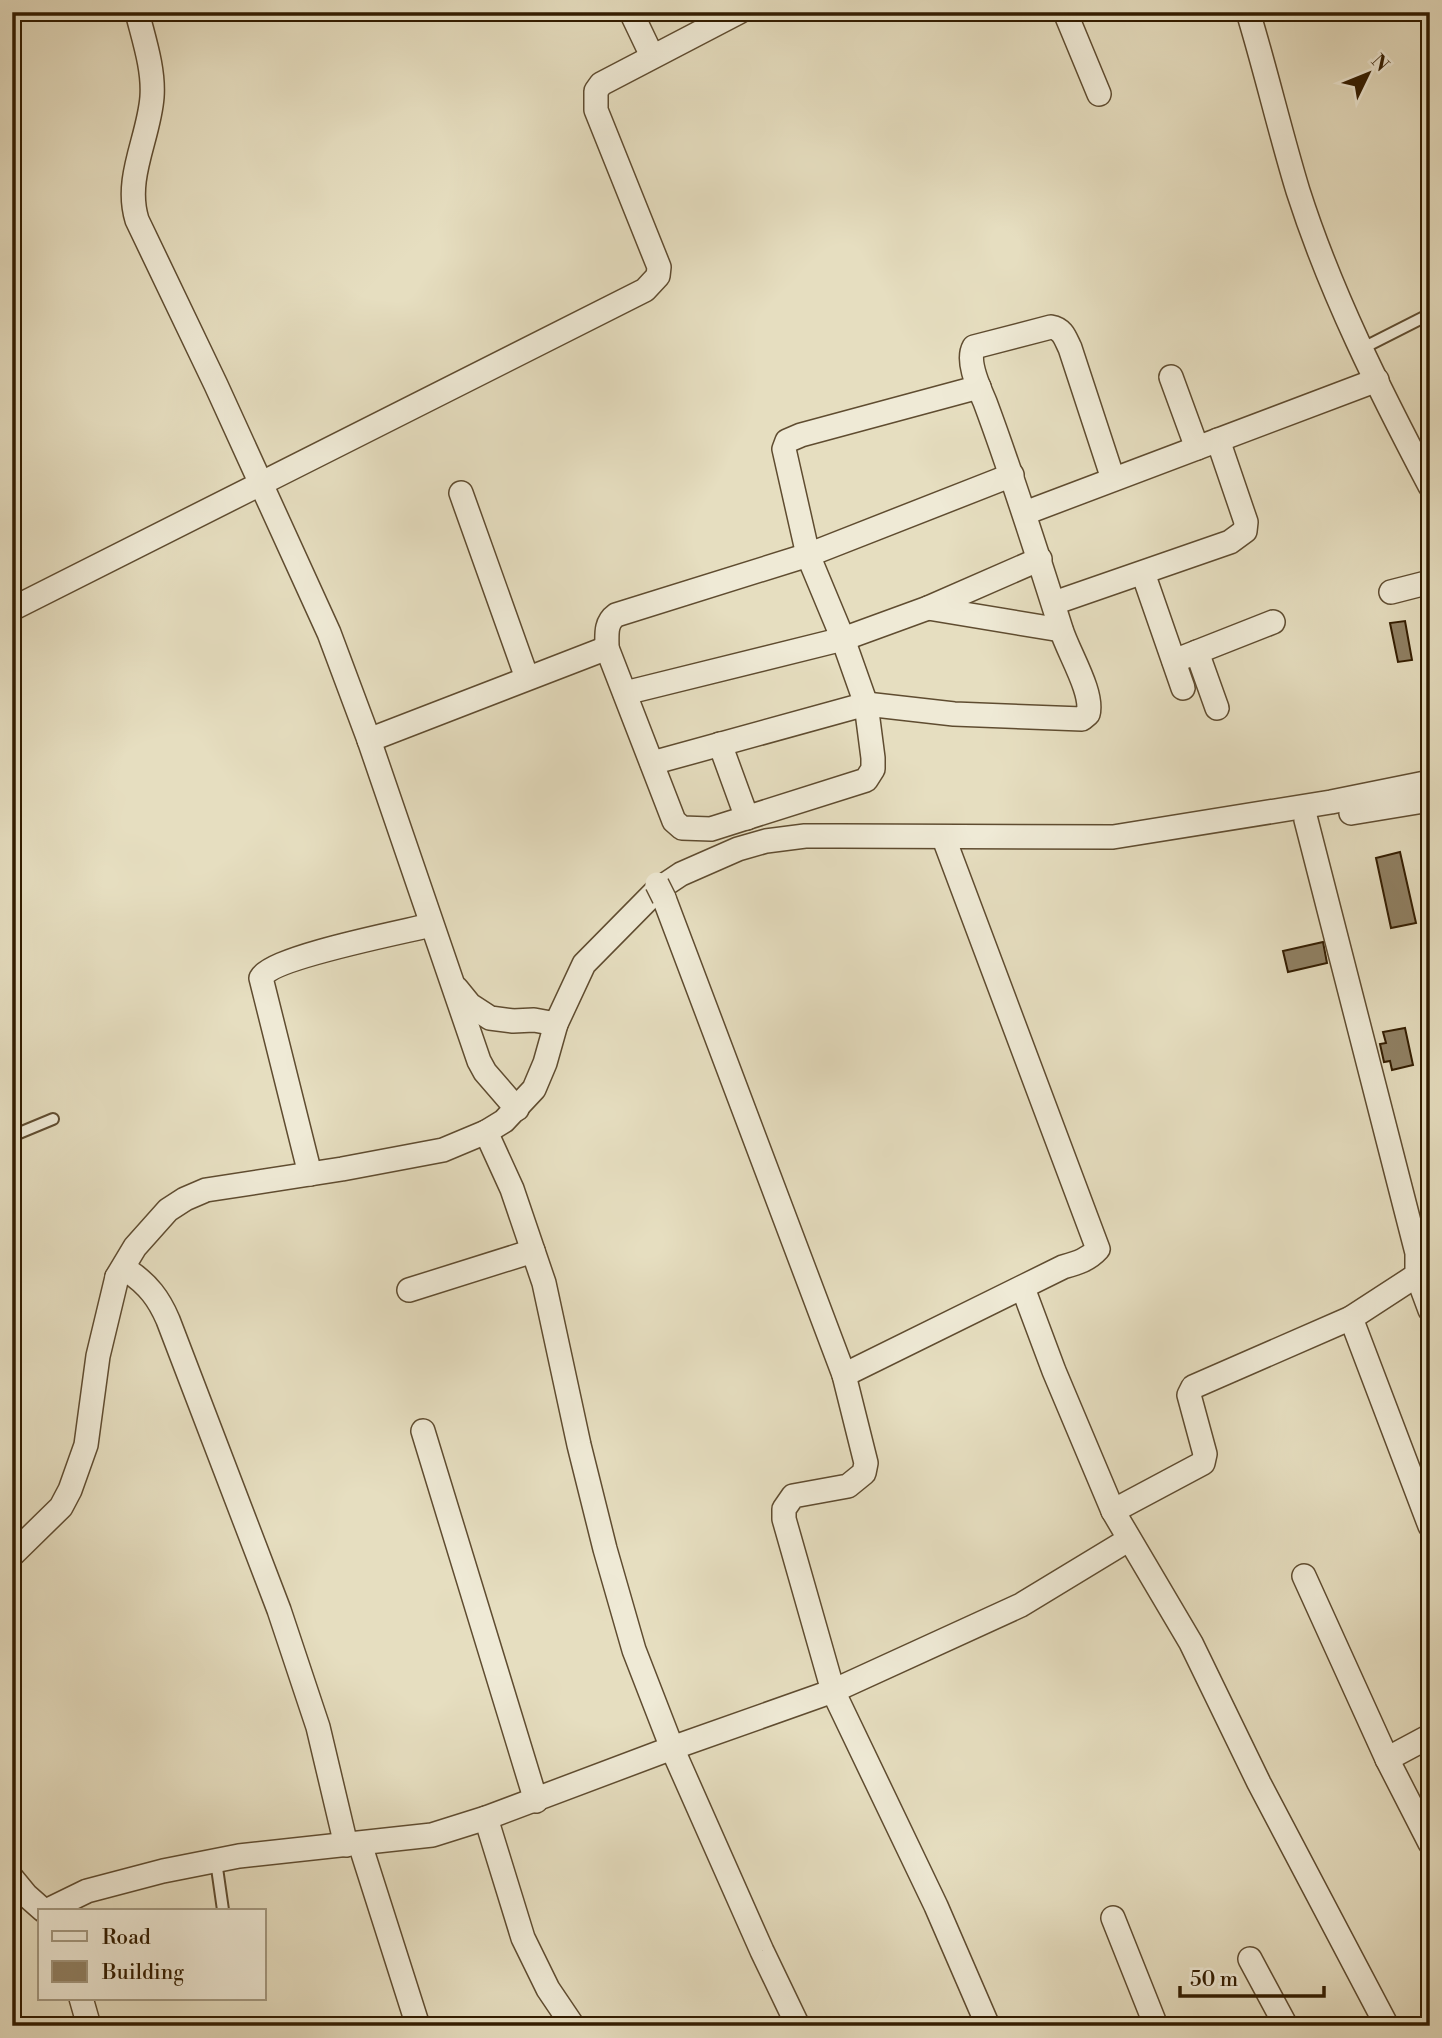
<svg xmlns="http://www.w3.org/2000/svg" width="1442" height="2038" viewBox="0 0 1442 2038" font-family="'Libre Bodoni',serif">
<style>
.building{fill:#908164;stroke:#321c00;stroke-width:2}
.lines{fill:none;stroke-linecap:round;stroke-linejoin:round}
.service-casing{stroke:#5f4c30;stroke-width:14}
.minor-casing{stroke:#5f4c30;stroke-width:26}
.service{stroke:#efead6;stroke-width:10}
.minor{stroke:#efead6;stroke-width:23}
.minor-bridge-casing{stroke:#5f4c30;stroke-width:26;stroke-linecap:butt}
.minor-bridge{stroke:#efead6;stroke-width:23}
</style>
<rect width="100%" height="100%" fill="#e6dec0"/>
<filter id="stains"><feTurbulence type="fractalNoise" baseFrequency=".00286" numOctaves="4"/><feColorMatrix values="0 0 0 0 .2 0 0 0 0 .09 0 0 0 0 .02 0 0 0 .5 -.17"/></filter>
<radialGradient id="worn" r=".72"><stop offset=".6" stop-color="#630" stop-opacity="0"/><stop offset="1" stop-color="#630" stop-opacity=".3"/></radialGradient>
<g class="building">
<path d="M1405,621L1412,660L1398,662L1390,623Z"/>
<path d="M1400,852L1416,923L1391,928L1376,858Z"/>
<path d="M1323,942L1327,963L1288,972L1283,951Z"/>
<path d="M1405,1028L1413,1065L1392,1070L1390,1061L1384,1062L1380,1044L1386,1043L1383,1032Z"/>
</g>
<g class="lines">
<defs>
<g id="service">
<path d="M1361,349L1430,314"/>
<path d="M12,1136L53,1119"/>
<path d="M216,1861L223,1910"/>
</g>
<g id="minor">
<path d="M137,12C144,40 154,69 152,97C149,138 124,178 137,220L216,385L329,633L369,740L479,1061L485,1072L517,1109"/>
<path d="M631,12L652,56"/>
<path d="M1065,12L1099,94"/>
<path d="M1248,12C1266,71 1280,132 1298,191C1331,294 1380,391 1430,486"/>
<path d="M1171,377L1197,448"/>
<path d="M979,387L801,435L787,441L784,449L808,555L1012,475"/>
<path d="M461,493L527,678"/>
<path d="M1025,513L1377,380"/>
<path d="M808,555L843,639L866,704L873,758V769L866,780L711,829L682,828L674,821L607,648C607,635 605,623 616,615Z"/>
<path d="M1143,573L1183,688"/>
<path d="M1391,592L1430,582"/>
<path d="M1054,603L1230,542L1245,531L1246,522L1218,440"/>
<path d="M928,608L1061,630"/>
<path d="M12,609L645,290L658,276L659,267L596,110V91L601,84L739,12"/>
<path d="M1197,652L1217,708"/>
<path d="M1174,661L1273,622"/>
<path d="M625,693L843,639L928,608L1040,559"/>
<path d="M369,740L607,648"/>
<path d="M720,744L747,818"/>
<path d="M652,763L866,704L954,714L1082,719L1088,714C1094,693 1068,652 1061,629C1037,553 1013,477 985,402C979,388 966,361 974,347L1051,327C1063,329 1065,338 1070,348L1113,479"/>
<path d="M1351,813L1430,800"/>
<path d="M664,898L844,1375L866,1463L864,1473L848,1486L793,1496L784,1509V1519L833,1691L936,1906L988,2026"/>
<path d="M457,989L470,1005L490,1018L513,1021L534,1020L556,1024"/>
<path d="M486,1132L512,1189L544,1283L579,1445L605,1549L634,1650L672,1748L762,1951L798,2026"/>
<path d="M310,1174L261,978C272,957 403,932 431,925"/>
<path d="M1430,1269L1417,1275L1430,1310"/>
<path d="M117,1277L128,1271C148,1284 159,1299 168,1320L279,1610L318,1727L346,1845"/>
<path d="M1023,1288L1054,1371L1113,1511L1191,1643L1259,1783L1387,2026"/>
<path d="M409,1290L533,1251"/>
<path d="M1351,1318L1430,1526"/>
<path d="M844,1375L1063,1267C1077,1263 1088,1260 1098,1249L946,844"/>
<path d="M423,1431L536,1801"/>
<path d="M1113,1511L1203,1463L1205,1454L1189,1395L1193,1387L1351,1318L1417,1275V1253L1306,820"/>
<path d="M12,1555L61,1507L70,1490L86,1445L98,1356L117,1277L135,1247L168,1210L185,1199L206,1190L342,1169L443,1150L486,1132L504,1121L534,1089L545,1063L556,1024L584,964L657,890L681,874L738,849L766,841L805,836H840L1113,837L1331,802L1430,782"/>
<path d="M1304,1576L1387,1759L1430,1843"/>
<path d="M1387,1759L1430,1736"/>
<path d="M486,1818L523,1938L548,1989L573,2026"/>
<path d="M360,1844L418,2026"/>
<path d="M12,1878L26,1895L43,1910"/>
<path d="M48,1910L87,1891L163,1871L239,1856L432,1835L486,1818L672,1748L833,1691L1021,1605L1128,1540"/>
<path d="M1113,1918L1156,2026"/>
<path d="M1250,1959L1286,2026"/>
<path d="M81,1998L89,2026"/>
</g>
</defs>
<use href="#service" class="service-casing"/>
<use href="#minor" class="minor-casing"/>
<use href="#service" class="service"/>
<use href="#minor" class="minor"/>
<defs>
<path id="minor-bridge" d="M657,884L664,898"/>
</defs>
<use href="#minor-bridge" class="minor-bridge-casing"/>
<use href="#minor-bridge" class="minor-bridge"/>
</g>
<rect width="1442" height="2038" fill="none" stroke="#e6dec0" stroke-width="42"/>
<rect x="14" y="14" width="1414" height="2010" fill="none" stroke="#321c00" stroke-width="3.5"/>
<rect x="21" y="21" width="1400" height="1996" fill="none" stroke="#321c00" stroke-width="2"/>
<rect x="38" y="1909" width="228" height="91" fill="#efead6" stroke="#a39880" stroke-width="2"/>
<rect x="52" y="1931" width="35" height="10" fill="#efead6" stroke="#a39880" stroke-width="2"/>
<text x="102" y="1944" font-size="21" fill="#321c00">Road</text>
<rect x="52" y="1961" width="35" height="21" fill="#908164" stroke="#a39880" stroke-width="2"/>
<text x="102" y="1979" font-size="21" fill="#321c00">Building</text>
<g transform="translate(1368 74) rotate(47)" stroke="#efead6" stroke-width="5" paint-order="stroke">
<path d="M0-5L12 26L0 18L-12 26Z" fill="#321c00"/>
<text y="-10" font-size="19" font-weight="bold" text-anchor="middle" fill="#321c00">N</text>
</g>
<path d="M1180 1986v10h144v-10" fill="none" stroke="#321c00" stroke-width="3.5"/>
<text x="1190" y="1986" font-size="21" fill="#321c00" stroke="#efead6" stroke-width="5" paint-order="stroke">50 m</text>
<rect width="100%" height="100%" filter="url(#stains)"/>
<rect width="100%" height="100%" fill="url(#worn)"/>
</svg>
